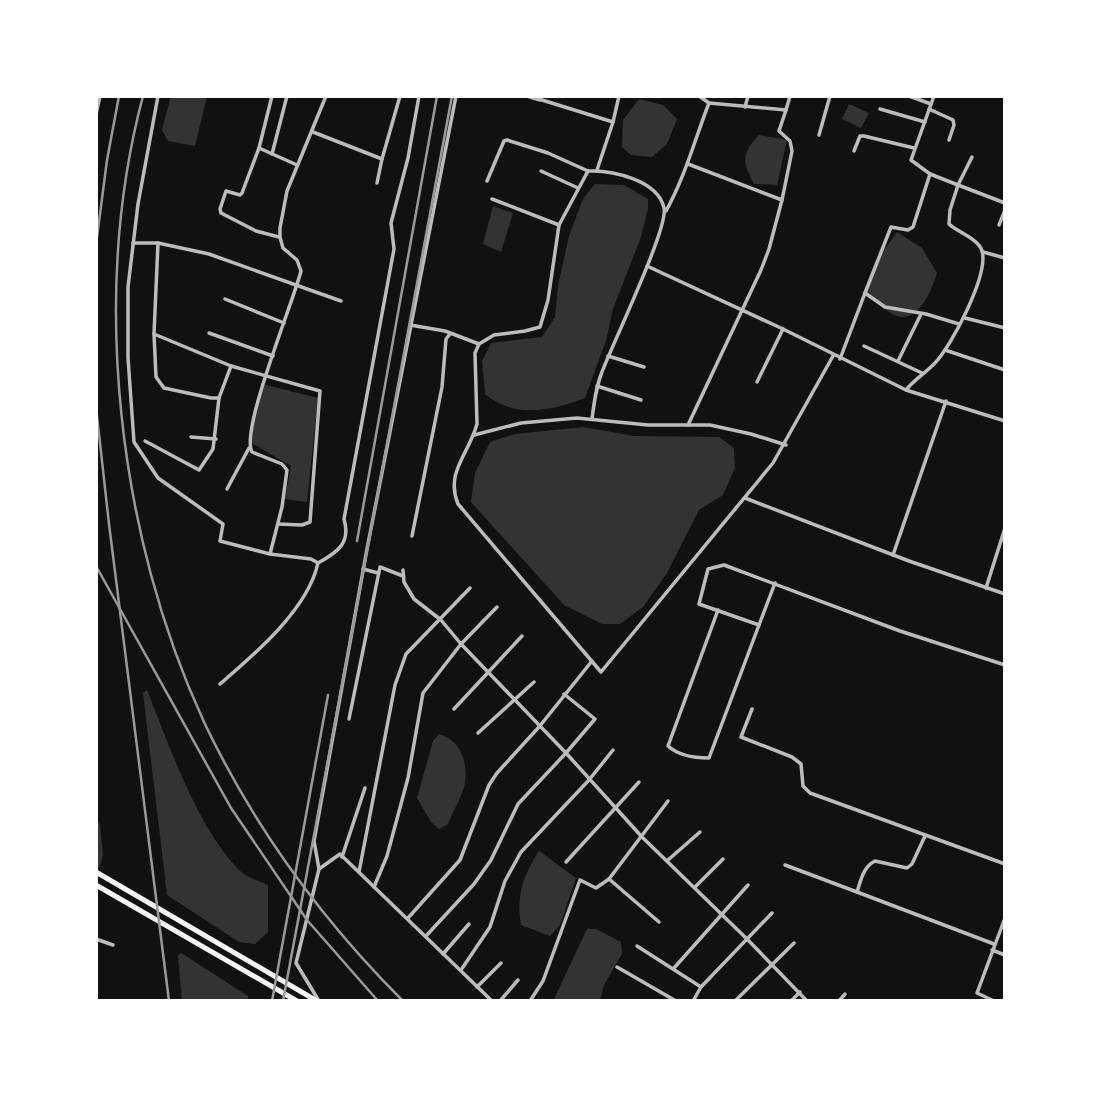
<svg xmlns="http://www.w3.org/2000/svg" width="1101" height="1097" viewBox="0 0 1101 1097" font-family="'Varela Round',sans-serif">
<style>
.water{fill:#333}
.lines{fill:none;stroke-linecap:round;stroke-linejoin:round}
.canal{stroke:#333;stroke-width:8}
.minor{stroke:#bcbcbc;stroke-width:3.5}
.motorway{stroke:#f5f5f5;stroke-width:5}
.rail{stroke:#9a9a9a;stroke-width:2.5}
</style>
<rect width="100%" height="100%" fill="#111"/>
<g class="water">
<path d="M171,96H207L195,146L168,141L162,130Z"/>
<path d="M639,99L663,105L677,119L667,144L652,157L631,155L622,147L623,120Z"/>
<path d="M849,104L869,113L861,128L842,119Z"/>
<path d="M759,135L787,140L777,185L754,184C742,161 741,155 759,135Z"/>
<path d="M595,184L624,185L648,199V209L641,237L613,309L606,341L585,398C551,411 514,419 485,394L482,361L491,343L542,337L555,317L558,286L569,236L583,199Z"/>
<path d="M493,206L513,213L501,252L483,244Z"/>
<path d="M897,232L922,248L937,273C932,289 918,326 894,315C884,310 873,297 864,290L875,263Z"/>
<path d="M262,384L318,398L307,502L285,499L291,466L248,441Z"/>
<path d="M583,427L634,436L719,437L734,448L735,468L723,495L699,510L667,573L643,607L620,624H602L564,605L471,502L475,473L490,442L515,434Z"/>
<path d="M147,690C170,747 196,825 239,870C246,877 259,881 268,885V932L255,944L239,942L167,895L143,693Z"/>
<path d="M439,734C461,740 468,763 465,783C462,797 453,811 448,824L439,829L431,822L417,798L433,741Z"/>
<path d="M539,851L576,878L560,925L550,936L521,925C516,895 523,876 539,851Z"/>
<path d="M587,929H596L621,942L622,954L604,985L600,1001H553Z"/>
<path d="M181,953L248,996L249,1001H182L178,955Z"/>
</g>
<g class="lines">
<path class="canal" d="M96,825L99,855L96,865"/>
<g class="minor">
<path d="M158,96L138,204L128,287V358L134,442L158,478L223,524L220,541L270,554"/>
<path d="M272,96L259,148L297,165"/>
<path d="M456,96L367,549L314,841L319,869L340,854L492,1001"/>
<path d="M527,96L540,100"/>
<path d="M537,96L542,100L613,122L597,170"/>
<path d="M909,96L931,104"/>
<path d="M709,103L786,110L790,96"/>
<path d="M745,107L748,96"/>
<path d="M880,109L925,122"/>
<path d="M929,109L953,120L954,125L949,140"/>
<path d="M96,114L100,96"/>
<path d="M613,122L619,96"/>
<path d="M313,132L382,159L377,183"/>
<path d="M819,135L830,96"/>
<path d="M259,148L242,193L240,195L226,191L220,209L221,213L256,231L279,237"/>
<path d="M854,151L860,136H864L914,148"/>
<path d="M272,154L287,96"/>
<path d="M972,157L958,185L1005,203"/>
<path d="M382,159L400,96"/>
<path d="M688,164L782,200L792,151L790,141L779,131L786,110"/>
<path d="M541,171L578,188"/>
<path d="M930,174L913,227L908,230L891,227L865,293L885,307L926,314L959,324"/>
<path d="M487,181L504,141L507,140L548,153L588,171"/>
<path d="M492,199L559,225"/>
<path d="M666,211C685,177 695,139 709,103L699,96"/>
<path d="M999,225L1005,210"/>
<path d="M133,243H158L154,334L156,377L164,388L211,398H219L231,366"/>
<path d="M158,243L209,254L341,301"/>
<path d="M983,252L1005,258"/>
<path d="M647,266L783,329L906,390L1005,421"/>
<path d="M225,299L284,323"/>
<path d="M965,318L1005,328"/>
<path d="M410,325L445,331L479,344"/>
<path d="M209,333L273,356"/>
<path d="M154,334L231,366L320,391L310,522L302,525L278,524"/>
<path d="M864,346L922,373"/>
<path d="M945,350L1005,370"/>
<path d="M608,356L644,367"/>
<path d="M840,359L865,293"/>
<path d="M898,361L921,314"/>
<path d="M757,382L783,329"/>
<path d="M597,386L641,400"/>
<path d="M906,390C914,380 924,374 934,364C951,347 989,275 982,251C979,239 957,232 949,224L950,210L958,185L930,174L911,160L934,96"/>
<path d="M592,419C594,403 596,387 602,372C612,345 669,227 664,208C658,180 612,170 588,171L559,225L548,300L540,327L525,331L494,335L479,344L475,353L477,424C469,454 445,472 458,504L601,672L773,463L833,356"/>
<path d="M688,425L761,270L769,249L782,200"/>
<path d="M474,435L521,423L577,418L648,425H710L751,434L786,445"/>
<path d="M191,437L216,439"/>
<path d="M145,441L199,470L213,449L219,398"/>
<path d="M227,489L249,448"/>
<path d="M745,498L909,561L1005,594"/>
<path d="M412,536L442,387L446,339L450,334"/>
<path d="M893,555L946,401"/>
<path d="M318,563C338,552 351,543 344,519L394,249L391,223L408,158L419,96"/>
<path d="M363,569L378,573"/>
<path d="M403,570L404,582L414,599L441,620L461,644L566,753L642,837L748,940L807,1001"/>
<path d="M986,588L1005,528"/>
<path d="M718,610L668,746C679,756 695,758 709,758L759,625L699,604L708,569L724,565L900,631L1005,665"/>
<path d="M759,625L775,583"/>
<path d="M220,684C255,654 308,609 318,563L311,559L270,554L282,507L287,470L282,464L252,452C240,430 293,303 301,271L297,260L283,248L280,237V228L287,191L326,96"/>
<path d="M454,709L522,636"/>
<path d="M752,709L741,737L792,757L801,764L803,786L810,793L1005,864"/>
<path d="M349,719L380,567L403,576"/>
<path d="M478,733L534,682"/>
<path d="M925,836L912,864L907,868L875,861C863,867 861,880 857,892L994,944"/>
<path d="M342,857L365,788"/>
<path d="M668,860L700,832"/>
<path d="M566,862L639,782"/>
<path d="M785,865L857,892"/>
<path d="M359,872L395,685L406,654L470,588"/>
<path d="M609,879L659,922"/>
<path d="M374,887L387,856L408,778L423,693L461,644L497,607"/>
<path d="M695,887L723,859"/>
<path d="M408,918L460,860L489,785L497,773L539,727L592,661"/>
<path d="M426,936L474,884L491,860L518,804L566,753L595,719L564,694"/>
<path d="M96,939L113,945"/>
<path d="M637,946L701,987L693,1001"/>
<path d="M992,950L1005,955"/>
<path d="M443,954L469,924"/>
<path d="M617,967L676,1001"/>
<path d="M674,968L748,885"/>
<path d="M461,970L490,927L505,881L521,852L589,780L613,750"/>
<path d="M477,987L501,963"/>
<path d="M701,987L772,913"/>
<path d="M319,1001L296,963L319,869"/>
<path d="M500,1001L518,980"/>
<path d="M530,1001L543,981L580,880L596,888L609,879L668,801"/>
<path d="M735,1001L794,943"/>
<path d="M791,1001L800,992"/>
<path d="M839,1001L845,994"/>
<path d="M994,1001L977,993L1005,918"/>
</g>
<g class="motorway">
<path d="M96,872L317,1001"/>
<path d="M96,885L297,1001"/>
</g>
<g class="rail">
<path d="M143,96C90,295 118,536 204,722C253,825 322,920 403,1001"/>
<path d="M96,245L107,160L119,96"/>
<path d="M96,407L109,524L169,1001"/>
<path d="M357,541L437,96"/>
<path d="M96,566L231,808L307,920L378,1001"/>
<path d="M272,1001L328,695"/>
<path d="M283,1001L452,96"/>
</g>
</g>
<rect width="1101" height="1097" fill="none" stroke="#ffffff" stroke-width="196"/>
</svg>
